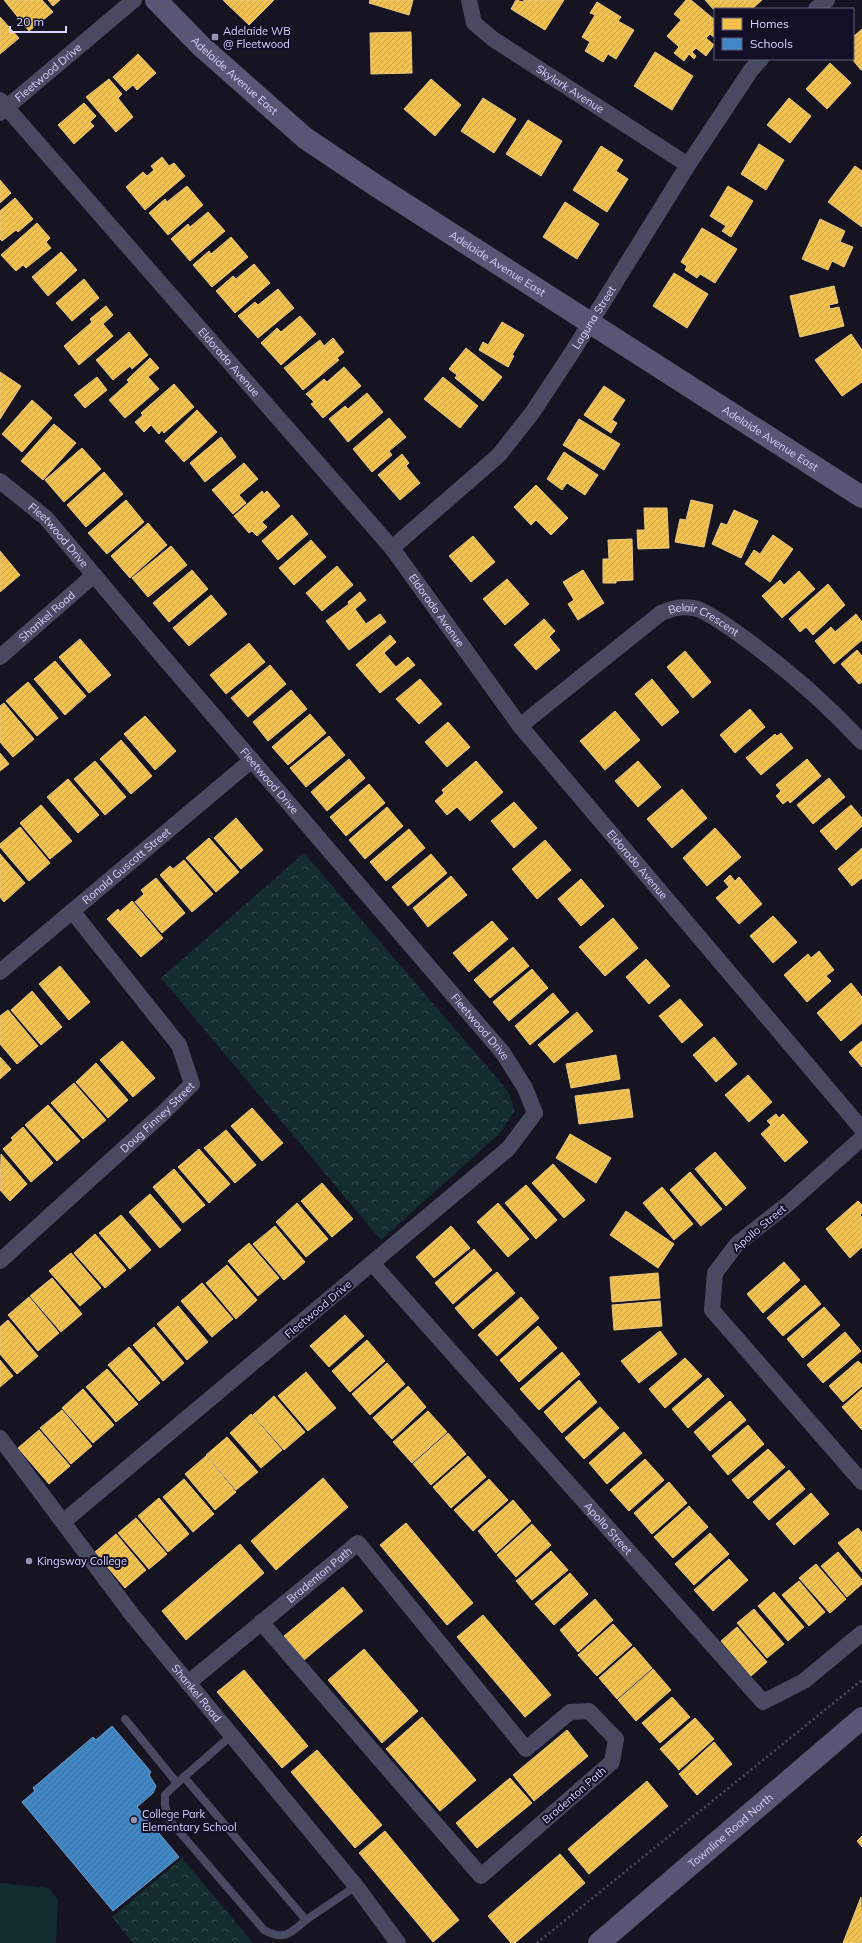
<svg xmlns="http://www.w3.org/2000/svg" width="862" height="1943" viewBox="0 0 862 1943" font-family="Mulish,sans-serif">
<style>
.park{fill:url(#park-crowns)}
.pitch{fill:#132c2d}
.homes{fill:url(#homes-hatch);stroke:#eac783}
.schools{fill:url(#schools-hatch);stroke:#6d9fd6}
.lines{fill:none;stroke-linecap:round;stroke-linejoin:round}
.path{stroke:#44505f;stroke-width:2.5;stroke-dasharray:2 3;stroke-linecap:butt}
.lane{stroke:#4a4962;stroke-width:8}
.street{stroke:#4a4962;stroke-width:16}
.secondary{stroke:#575674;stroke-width:22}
.poi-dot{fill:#9591b1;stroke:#130f26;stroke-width:1.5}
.labels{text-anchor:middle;stroke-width:4;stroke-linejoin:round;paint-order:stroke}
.poi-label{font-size:11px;fill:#d9d4ff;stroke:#130f26;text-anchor:start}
.street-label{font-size:11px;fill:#d9d4ff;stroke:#130f26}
</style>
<defs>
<pattern id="park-crowns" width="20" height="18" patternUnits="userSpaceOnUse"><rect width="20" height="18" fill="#132c2d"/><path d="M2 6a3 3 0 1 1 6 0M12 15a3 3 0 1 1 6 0" fill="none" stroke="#354a4c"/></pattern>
<pattern id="homes-hatch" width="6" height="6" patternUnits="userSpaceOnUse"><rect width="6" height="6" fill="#f2c14e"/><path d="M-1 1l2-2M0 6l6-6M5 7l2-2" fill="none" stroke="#c6a14e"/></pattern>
<pattern id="schools-hatch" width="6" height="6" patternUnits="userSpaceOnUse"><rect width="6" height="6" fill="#3f88c5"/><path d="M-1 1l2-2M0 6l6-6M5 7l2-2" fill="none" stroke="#406f9b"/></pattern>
</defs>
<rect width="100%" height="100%" fill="#161421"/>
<g class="park">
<path d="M304,853L508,1091L515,1111L498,1135L381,1240L161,978Z"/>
<path d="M182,1858L253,1943H133L112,1917Z"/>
</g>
<path class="pitch" d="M0,1883L49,1888L58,1900L56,1943H0Z"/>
<g class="homes">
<path d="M4,0H42L53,12L29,31Z"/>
<path d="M48,0H60L53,6Z"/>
<path d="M223,0H274L249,25Z"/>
<path d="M370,0H413L409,15L369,3Z"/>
<path d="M516,0L523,2L524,0H564L545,30L511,9Z"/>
<path d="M686,0H691L715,20V38L710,34L706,38L714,45L706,56L696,48L692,52L696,56L694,59L689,54L684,61L674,53L679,47L667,36L681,20L674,14Z"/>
<path d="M705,0H762L752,9H715V11Z"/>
<path d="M597,2L621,17L618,21L634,30L616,59L608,54L603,62L585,51L590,42L582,37L595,15L590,13Z"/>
<path d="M0,17L19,38L0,54Z"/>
<path d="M862,29V69L861,70L852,59H853V37Z"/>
<path d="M411,32L412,73L371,74L370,33Z"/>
<path d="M655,52L693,76L672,110L634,86Z"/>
<path d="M138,54L156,73L137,90L133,85L126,91L113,77Z"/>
<path d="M830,63L851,83L827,109L806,89Z"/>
<path d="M109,79L122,94L118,98L133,117L116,132L86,97Z"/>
<path d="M431,79L461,105L435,136L404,109Z"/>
<path d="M483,98L516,119L494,153L461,131Z"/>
<path d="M789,98L811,116L790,143L767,125Z"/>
<path d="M84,103L96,116L90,122L94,126L74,144L58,125Z"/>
<path d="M528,120L562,141L541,176L506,154Z"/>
<path d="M759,144L784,160L766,190L741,174Z"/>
<path d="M601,146L623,160L616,171L628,179L607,212L573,190Z"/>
<path d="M162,157L169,166L174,163L185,176L145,210L126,187L143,172L147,176L154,170L151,166Z"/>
<path d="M855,166L862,171V227L828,202Z"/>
<path d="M0,180L11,193L0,203Z"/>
<path d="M187,186L203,205L168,235L149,213L165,199L167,202Z"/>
<path d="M728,186L753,201L731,237L722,231L726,226L710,216Z"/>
<path d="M15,198L33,219L18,232L16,230L2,241L0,239V211Z"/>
<path d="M565,202L599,224L577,259L543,237Z"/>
<path d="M208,212L225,231L190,261L171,239L188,224L190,227Z"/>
<path d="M820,219L845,231L840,242L853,247L844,267L832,261L828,270L802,259Z"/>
<path d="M37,223L50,238L46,242L51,248L26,268L23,265L16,271L1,255Z"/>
<path d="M702,228L737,249L715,283L700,274L697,278L685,270L687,266L681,262Z"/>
<path d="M231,237L248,257L212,287L193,265L209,251L211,254Z"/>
<path d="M61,252L77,270L48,296L32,277Z"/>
<path d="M254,264L270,283L235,313L216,291L233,276L236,279Z"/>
<path d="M674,273L708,294L687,328L653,306Z"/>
<path d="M84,279L99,298L72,321L56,303Z"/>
<path d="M834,286L838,303L829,305L830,309L839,307L844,326L800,337L790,296Z"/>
<path d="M278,289L294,308L258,338L238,316L255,302L258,305Z"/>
<path d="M106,306L113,315L103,324L113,336L79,365L64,346L92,322L90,319Z"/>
<path d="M300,316L316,334L281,365L261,343L277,328L281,332Z"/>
<path d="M502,322L524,335L512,355L514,356L508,367L479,350L483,342L488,345Z"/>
<path d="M129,332L148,355L132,369L130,366L113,380L96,360Z"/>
<path d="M851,334L862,350V382L842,396L815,360Z"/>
<path d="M333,338L344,352L337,358L339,360L303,390L284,368L320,340L324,346Z"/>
<path d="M466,348L502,377L483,401L455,378L457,375L449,369Z"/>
<path d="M150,358L159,368L148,377L159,389L125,418L109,400L129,382L127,380Z"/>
<path d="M344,367L361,386L323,418L311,404L314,402L306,394L324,379L327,382Z"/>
<path d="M0,372L21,386L0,419Z"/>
<path d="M97,377L107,390L85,408L74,395Z"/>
<path d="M443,377L478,406L460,428L424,399Z"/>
<path d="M174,384L194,407L164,433L162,430L159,434L151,425L144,432L135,422L143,415L141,413Z"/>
<path d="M604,386L625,400L612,420L617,423L611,433L584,415Z"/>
<path d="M367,393L383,412L348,442L329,419L345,406L348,409Z"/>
<path d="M32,400L52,418L22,452L2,434Z"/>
<path d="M197,410L217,432L184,462L165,441Z"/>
<path d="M389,418L406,437L389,451L392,455L372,472L353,449Z"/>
<path d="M579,419L620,444L604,470L563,445Z"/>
<path d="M54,424L76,443L43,480L21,461Z"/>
<path d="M221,437L236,457L205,482L190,463Z"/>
<path d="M82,448L101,469L64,502L45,480Z"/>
<path d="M564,452L598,475L585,495L567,483L562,490L547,479Z"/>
<path d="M402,454L409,463L406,466L420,483L400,500L378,475Z"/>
<path d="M244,463L258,479L239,495L246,503L233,514L212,490Z"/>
<path d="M104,472L123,494L86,527L67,505Z"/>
<path d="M536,485L568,518L551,535L536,520L531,525L514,507Z"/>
<path d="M262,491L264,494L267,491L280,506L262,522L267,527L257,536L252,531L249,533L234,516Z"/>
<path d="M126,500L144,522L107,554L88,533Z"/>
<path d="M691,500L713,505L704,547L675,542L680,519L686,520Z"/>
<path d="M644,508H667L669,548L638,549L637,530H645Z"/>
<path d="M734,510L758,521L741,558L712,544L721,523L727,525Z"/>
<path d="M292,515L308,534L278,560L262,541Z"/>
<path d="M148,523L167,545L130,578L111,556Z"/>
<path d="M773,535L793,549L770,582L745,564L754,550L760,554Z"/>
<path d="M473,536L495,562L471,582L449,556Z"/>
<path d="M632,539L633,580L616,581V583H603V559H609L608,540Z"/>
<path d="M311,540L326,557L294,585L279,568Z"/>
<path d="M171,546L187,565L148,597L132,578Z"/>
<path d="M0,551L20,575L0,592Z"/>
<path d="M337,566L353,585L322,611L306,593Z"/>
<path d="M192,570L208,589L169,622L153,603Z"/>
<path d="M583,570L604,603L578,620L568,604L574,600L563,582Z"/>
<path d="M799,571L815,589L782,618L762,596L780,580L784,585Z"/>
<path d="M507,579L529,604L505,625L483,599Z"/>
<path d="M828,584L845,605L813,635L806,627L800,632L789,619Z"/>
<path d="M360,592L366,600L355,609L366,624L380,614L386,622L349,650L326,621L349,604L348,602Z"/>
<path d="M211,595L227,614L189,646L173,628Z"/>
<path d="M856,614L862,622V640L834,664L815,641L831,627L835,632Z"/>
<path d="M544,619L555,631L549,637L560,650L536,670L514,645Z"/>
<path d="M390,635L396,642L384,653L396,667L408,657L415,665L380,693L356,665Z"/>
<path d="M80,639L111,675L89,693L59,657Z"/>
<path d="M249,643L265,662L226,694L210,675Z"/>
<path d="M857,650L862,656V682L859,684L841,664Z"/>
<path d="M685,651L711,682L693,698L667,667Z"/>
<path d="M55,661L86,696L65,715L34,679Z"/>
<path d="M270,665L286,684L248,717L231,698Z"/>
<path d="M420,679L442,704L419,724L396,699Z"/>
<path d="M652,679L679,712L662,726L635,694Z"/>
<path d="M28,682L58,718L37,736L6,701Z"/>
<path d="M291,690L307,709L268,741L253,722Z"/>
<path d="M4,703L34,739L13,757L0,742V706Z"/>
<path d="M750,709L765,727L735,753L720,735Z"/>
<path d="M615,711L640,740L605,770L580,741Z"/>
<path d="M310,714L326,733L288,765L272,747Z"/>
<path d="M145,716L176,751L155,770L124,734Z"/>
<path d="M448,722L470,747L447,767L425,742Z"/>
<path d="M781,733L793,748L761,775L746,758L775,734L777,736Z"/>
<path d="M329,736L345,755L306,787L290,768Z"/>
<path d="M121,740L152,776L131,794L100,759Z"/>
<path d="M0,753L9,764L0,771Z"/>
<path d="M349,759L365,778L327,811L311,792Z"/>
<path d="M807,759L821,776L790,803L788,800L783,804L776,796L781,791L776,785Z"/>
<path d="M95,761L126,797L105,815L74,779Z"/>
<path d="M476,761L503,792L470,821L457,807L447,815L435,801L444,793L442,790Z"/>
<path d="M638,761L661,787L638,807L615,781Z"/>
<path d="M829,778L845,797L813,824L797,805Z"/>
<path d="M68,779L99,815L78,833L47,797Z"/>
<path d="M369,784L385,803L346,836L330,817Z"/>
<path d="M682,789L707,818L672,848L647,819Z"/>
<path d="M514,802L537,828L514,848L491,821Z"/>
<path d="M41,805L72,841L50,859L20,823Z"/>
<path d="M851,805L862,818V826L836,850L820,831Z"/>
<path d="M387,807L403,826L365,859L349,840Z"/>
<path d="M236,818L263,850L241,869L214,838Z"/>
<path d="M20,827L50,863L29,881L0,847V844Z"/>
<path d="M715,828L741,857L707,886L683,858Z"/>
<path d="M409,829L425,848L386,881L370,862Z"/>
<path d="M209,838L239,872L216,892L186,858Z"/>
<path d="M545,840L571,870L537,899L512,869Z"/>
<path d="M862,848V878L852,886L838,869Z"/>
<path d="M0,854L25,883L4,902L0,897Z"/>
<path d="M431,854L447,873L408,906L392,887Z"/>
<path d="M184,860L213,894L192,912L160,875L170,866L173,869Z"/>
<path d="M730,875L735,881L739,877L762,904L739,924L716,898L729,887L724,881Z"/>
<path d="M451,876L467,895L428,927L413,908Z"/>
<path d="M156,878L185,913L162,933L135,902L144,894L141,890Z"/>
<path d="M581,879L604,906L581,926L558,899Z"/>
<path d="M132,901L163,938L141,957L107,919L118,909L120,912Z"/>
<path d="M773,916L797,942L773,963L750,936Z"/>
<path d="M613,918L638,948L605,976L579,947Z"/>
<path d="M492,921L508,939L469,972L453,953Z"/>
<path d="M513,947L529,966L490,998L474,980Z"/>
<path d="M819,951L834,970L826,976L831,981L807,1002L784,975L808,954L811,958Z"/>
<path d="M646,959L670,986L649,1004L626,977Z"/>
<path d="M60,966L90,1002L69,1020L39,984Z"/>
<path d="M532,969L548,988L509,1021L493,1002Z"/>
<path d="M851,983L862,997V1023L841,1041L817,1013Z"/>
<path d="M32,991L62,1027L41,1045L11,1010Z"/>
<path d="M553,993L569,1012L530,1045L515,1026Z"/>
<path d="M680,999L703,1025L682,1043L659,1016Z"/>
<path d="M8,1010L38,1046L17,1064L0,1044V1016Z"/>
<path d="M577,1012L593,1031L554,1063L538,1045Z"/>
<path d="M714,1037L737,1064L716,1082L693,1055Z"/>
<path d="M122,1041L155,1078L133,1097L100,1060Z"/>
<path d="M862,1041V1067L849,1052Z"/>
<path d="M616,1055L620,1079L571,1088L566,1064Z"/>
<path d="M0,1057L11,1069L0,1079Z"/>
<path d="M96,1063L128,1100L108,1118L76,1082Z"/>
<path d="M748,1075L772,1102L749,1122L725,1095Z"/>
<path d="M74,1083L106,1120L83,1139L51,1103Z"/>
<path d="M629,1089L633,1117L579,1124L575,1096Z"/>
<path d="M48,1105L80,1141L57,1161L25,1125Z"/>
<path d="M252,1108L283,1143L262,1161L231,1126Z"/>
<path d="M776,1114L779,1118L783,1114L808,1142L785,1162L761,1134L771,1125L767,1121Z"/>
<path d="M23,1127L53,1163L31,1182L3,1149L13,1140L11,1138Z"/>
<path d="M226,1130L256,1165L235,1183L204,1148Z"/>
<path d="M570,1134L611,1158L596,1183L556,1158Z"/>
<path d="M199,1149L230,1184L209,1203L178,1167Z"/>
<path d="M715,1152L746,1188L726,1206L695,1169Z"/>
<path d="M1,1154L27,1184L10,1201L0,1190Z"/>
<path d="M553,1164L585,1200L564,1218L532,1183Z"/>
<path d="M174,1169L205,1205L183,1223L153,1187Z"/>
<path d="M690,1172L722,1209L701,1226L670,1190Z"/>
<path d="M322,1183L353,1219L332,1237L301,1201Z"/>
<path d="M526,1185L557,1220L536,1239L505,1203Z"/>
<path d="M662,1187L693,1224L674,1240L643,1203Z"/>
<path d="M150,1194L181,1230L160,1248L129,1212Z"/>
<path d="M858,1201L862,1205V1213L860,1215L862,1217V1247L850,1258L826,1229Z"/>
<path d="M297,1203L328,1239L306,1257L276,1222Z"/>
<path d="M498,1203L529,1239L508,1257L477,1222Z"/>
<path d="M626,1211L674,1244L658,1268L610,1235Z"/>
<path d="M121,1215L151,1250L130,1269L99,1233Z"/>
<path d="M275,1226L305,1262L284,1280L253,1244Z"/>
<path d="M451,1226L470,1248L434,1278L416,1257Z"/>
<path d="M95,1234L126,1270L105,1288L74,1253Z"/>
<path d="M249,1243L279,1278L258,1296L228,1261Z"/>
<path d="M474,1249L492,1270L453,1304L435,1283Z"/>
<path d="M71,1253L101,1288L80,1306L49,1271Z"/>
<path d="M784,1262L800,1280L763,1313L747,1294Z"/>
<path d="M227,1265L257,1300L236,1319L206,1283Z"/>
<path d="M497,1272L515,1293L473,1329L455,1308Z"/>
<path d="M658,1273L660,1298L612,1302L610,1277Z"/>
<path d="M52,1278L82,1314L61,1332L30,1296Z"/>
<path d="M202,1283L233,1319L212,1337L181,1301Z"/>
<path d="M805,1285L821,1304L783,1336L767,1318Z"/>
<path d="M29,1297L59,1333L38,1351L8,1315Z"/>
<path d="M521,1297L539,1318L497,1356L478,1335Z"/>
<path d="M660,1301L662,1326L614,1330L612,1305Z"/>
<path d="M178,1306L208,1342L187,1360L157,1324Z"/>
<path d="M824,1307L840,1325L803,1358L787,1339Z"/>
<path d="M345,1315L364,1336L329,1367L310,1346Z"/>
<path d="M8,1320L38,1356L17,1374L0,1354V1327Z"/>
<path d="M538,1326L557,1348L519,1382L500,1360Z"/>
<path d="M154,1327L184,1363L163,1381L133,1345Z"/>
<path d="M660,1331L677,1354L639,1383L621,1361Z"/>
<path d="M845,1332L861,1351L823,1383L807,1365Z"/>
<path d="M367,1340L385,1361L350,1392L332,1371Z"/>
<path d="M129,1347L160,1383L139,1401L108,1365Z"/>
<path d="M562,1352L580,1374L539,1410L520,1389Z"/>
<path d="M685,1358L702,1376L665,1408L649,1389Z"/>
<path d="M0,1360L13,1376L0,1387Z"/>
<path d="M858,1361L862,1365V1386L843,1402L829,1386Z"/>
<path d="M387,1363L405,1384L370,1415L352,1394Z"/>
<path d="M107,1369L138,1404L116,1422L86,1387Z"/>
<path d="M306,1372L336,1408L308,1431L278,1396Z"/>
<path d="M708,1378L724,1396L688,1428L672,1409Z"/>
<path d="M579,1380L597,1402L562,1433L544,1412Z"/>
<path d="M408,1386L426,1407L392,1439L373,1418Z"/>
<path d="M83,1389L114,1425L93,1443L62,1408Z"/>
<path d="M862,1389V1430L842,1407Z"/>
<path d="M274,1396L305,1432L284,1450L253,1415Z"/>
<path d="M730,1401L746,1420L710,1451L694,1432Z"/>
<path d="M600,1407L619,1428L584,1459L565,1438Z"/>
<path d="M62,1410L92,1446L71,1464L40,1428Z"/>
<path d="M428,1411L447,1432L412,1463L393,1442Z"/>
<path d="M251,1414L282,1450L261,1468L230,1433Z"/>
<path d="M748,1425L764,1444L728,1475L712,1456Z"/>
<path d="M39,1430L70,1466L49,1484L18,1448Z"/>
<path d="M624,1432L642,1453L607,1484L589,1463Z"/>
<path d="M448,1433L466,1454L431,1485L413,1464Z"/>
<path d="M227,1437L258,1472L236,1490L206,1455Z"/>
<path d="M768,1449L785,1467L748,1499L732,1480Z"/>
<path d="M206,1456L236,1492L215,1510L185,1474Z"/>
<path d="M468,1456L486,1477L451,1508L433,1487Z"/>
<path d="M645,1459L664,1480L629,1511L610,1490Z"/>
<path d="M789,1470L805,1489L769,1520L753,1502Z"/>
<path d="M323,1478L348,1507L276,1570L251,1541Z"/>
<path d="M184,1479L214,1514L193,1532L163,1497Z"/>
<path d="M489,1479L508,1500L473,1531L454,1510Z"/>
<path d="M669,1482L687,1503L652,1534L634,1513Z"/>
<path d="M811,1493L829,1514L794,1545L776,1524Z"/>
<path d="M159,1498L189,1534L168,1552L138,1516Z"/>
<path d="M513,1500L531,1521L496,1553L478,1531Z"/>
<path d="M689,1506L708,1527L673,1558L654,1537Z"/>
<path d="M136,1518L167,1554L149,1569L118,1533Z"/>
<path d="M406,1523L473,1603L447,1625L380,1545Z"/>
<path d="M532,1524L551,1545L516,1577L497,1555Z"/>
<path d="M858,1528L862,1533V1572L838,1543Z"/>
<path d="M710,1533L729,1554L694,1585L675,1564Z"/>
<path d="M116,1534L146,1570L125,1588L95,1552Z"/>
<path d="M240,1544L264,1573L186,1640L162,1611Z"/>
<path d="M551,1551L568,1570L532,1600L516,1581Z"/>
<path d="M838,1552L862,1580V1584L847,1597L821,1566Z"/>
<path d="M729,1559L748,1580L713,1611L694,1590Z"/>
<path d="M816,1564L846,1599L830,1613L799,1578Z"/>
<path d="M570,1573L588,1594L554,1625L535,1604Z"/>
<path d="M799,1581L825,1612L809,1626L782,1595Z"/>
<path d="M343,1587L363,1611L304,1660L284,1636Z"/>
<path d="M774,1592L804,1627L788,1641L758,1606Z"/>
<path d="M595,1599L613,1620L578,1652L560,1630Z"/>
<path d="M754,1609L784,1644L767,1658L737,1623Z"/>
<path d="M483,1615L551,1695L525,1717L457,1637Z"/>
<path d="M613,1624L632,1645L597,1676L578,1655Z"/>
<path d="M737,1627L767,1662L751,1676L721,1641Z"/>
<path d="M634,1647L652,1668L617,1699L599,1678Z"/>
<path d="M364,1649L418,1711L382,1743L328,1680Z"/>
<path d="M653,1669L671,1690L636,1721L618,1700Z"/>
<path d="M244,1670L308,1746L282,1768L217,1692Z"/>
<path d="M672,1697L690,1717L660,1743L642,1723Z"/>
<path d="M422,1717L476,1780L440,1811L386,1749Z"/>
<path d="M695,1718L714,1739L679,1770L660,1749Z"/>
<path d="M567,1730L588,1756L534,1801L513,1775Z"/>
<path d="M714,1742L732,1764L697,1795L679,1774Z"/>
<path d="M317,1750L382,1825L355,1848L291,1772Z"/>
<path d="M510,1778L532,1803L477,1848L456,1823Z"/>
<path d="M647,1781L668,1806L589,1874L568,1849Z"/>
<path d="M385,1831L459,1920L433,1942L359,1853Z"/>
<path d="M862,1836V1847L857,1841Z"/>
<path d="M560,1854L585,1883L515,1943H511L488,1916Z"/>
<path d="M861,1897L862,1943H843Z"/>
</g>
<path class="schools" d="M112,1726L151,1772L149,1775L156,1786L153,1793L137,1807L179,1857L113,1911L22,1802L35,1791L33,1788L93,1737L96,1740Z"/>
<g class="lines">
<path class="path" d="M537,1943L862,1680"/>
<g class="lane">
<path d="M125,1719L177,1783L232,1735"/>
<path d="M177,1783L165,1795V1806L170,1821L264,1930C284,1941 290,1934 306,1920L184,1777"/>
<path d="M306,1920L356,1886"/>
</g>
<g class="street">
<path id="s1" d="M469,0L474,23L493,39L688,165"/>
<path d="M816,9L827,0"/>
<path id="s2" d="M0,100L392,548L520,726L862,1129"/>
<path id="s3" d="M0,113L134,0"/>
<path id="s4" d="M0,481L46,518L153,645L503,1053L525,1088L535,1113L508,1149L63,1522"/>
<path id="s5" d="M392,548L499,455L532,413L571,354L688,165L751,70L761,59"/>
<path id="s6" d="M0,657L94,575"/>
<path id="s7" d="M520,726L661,613C673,608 681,606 694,608C707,611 722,623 733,630C780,663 823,700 862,742"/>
<path id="s8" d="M0,972L252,760"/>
<path d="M862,1138L789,1203L737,1244L715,1273L712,1310L862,1482"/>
<path id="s9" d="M0,1261L163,1113L192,1084L179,1045L72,911"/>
<path id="s10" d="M372,1263L763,1702L804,1681L862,1633"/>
<path id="s11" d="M0,1438L133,1616L356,1886L398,1943"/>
<path id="s12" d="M188,1683L358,1543L526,1749L570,1712L589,1711L616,1739L612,1762L481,1876L261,1622"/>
</g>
<g class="secondary">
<path id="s13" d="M156,0L201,46L305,138L375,185L862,497"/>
<path id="s14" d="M599,1943L862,1718"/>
</g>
</g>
<g class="poi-dot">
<rect x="211" y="33" width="8" height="8" rx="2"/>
<circle cx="29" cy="1561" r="4"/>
<circle cx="134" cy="1820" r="4"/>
</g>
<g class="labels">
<g class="poi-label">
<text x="223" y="35">Adelaide WB<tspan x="223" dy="13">@ Fleetwood</tspan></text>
<text x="37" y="1565">Kingsway College</text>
<text x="142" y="1818">College Park<tspan x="142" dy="13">Elementary School</tspan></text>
</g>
<g class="street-label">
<text dy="4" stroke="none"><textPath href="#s3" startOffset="63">Fleetwood Drive</textPath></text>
<text dy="4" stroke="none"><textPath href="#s13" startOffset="109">Adelaide Avenue East</textPath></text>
<text dy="4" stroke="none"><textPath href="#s1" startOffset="140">Skylark Avenue</textPath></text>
<text dy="4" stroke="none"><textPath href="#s13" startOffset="433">Adelaide Avenue East</textPath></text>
<text dy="4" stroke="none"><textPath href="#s5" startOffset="309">Laguna Street</textPath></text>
<text dy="4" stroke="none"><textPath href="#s2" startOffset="348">Eldorado Avenue</textPath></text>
<text dy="4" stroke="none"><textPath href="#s13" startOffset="757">Adelaide Avenue East</textPath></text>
<text dy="4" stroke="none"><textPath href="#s4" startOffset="80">Fleetwood Drive</textPath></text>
<text dy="4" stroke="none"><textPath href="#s2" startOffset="672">Eldorado Avenue</textPath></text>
<text dy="4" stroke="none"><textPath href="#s6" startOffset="62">Shankel Road</textPath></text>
<text dy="4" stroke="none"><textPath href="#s7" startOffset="227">Belair Crescent</textPath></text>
<text dy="4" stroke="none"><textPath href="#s4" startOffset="404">Fleetwood Drive</textPath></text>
<text dy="4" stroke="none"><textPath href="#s2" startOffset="996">Eldorado Avenue</textPath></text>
<text dy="4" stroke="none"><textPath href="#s8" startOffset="165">Ronald Guscott Street</textPath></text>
<text dy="4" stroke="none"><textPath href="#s4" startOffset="728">Fleetwood Drive</textPath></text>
<text dy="4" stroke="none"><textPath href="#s9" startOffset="213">Doug Finney Street</textPath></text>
<text transform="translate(759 1228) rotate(-40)" y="4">Apollo Street</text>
<text transform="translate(318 1309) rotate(-40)" y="4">Fleetwood Drive</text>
<text dy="4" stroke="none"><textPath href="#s10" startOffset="355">Apollo Street</textPath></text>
<text dy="4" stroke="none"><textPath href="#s12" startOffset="170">Bradenton Path</textPath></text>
<text dy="4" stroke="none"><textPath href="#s11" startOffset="322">Shankel Road</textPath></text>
<text transform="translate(574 1795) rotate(-41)" y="4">Bradenton Path</text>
<text dy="4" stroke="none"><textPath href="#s14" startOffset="173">Townline Road North</textPath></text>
</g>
</g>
<rect x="714" y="8" width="140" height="52" fill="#130f26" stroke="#625e7d"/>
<rect x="722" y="18" width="20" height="12" fill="#f2c14e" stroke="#625e7d"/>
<text x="750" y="28" font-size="12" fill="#d9d4ff">Homes</text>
<rect x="722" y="38" width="20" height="12" fill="#3f88c5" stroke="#625e7d"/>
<text x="750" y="48" font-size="12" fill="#d9d4ff">Schools</text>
<path d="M10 26v6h56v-6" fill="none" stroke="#d9d4ff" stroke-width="2"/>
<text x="16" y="26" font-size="12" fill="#d9d4ff" stroke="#130f26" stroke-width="3" paint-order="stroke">20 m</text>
</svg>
